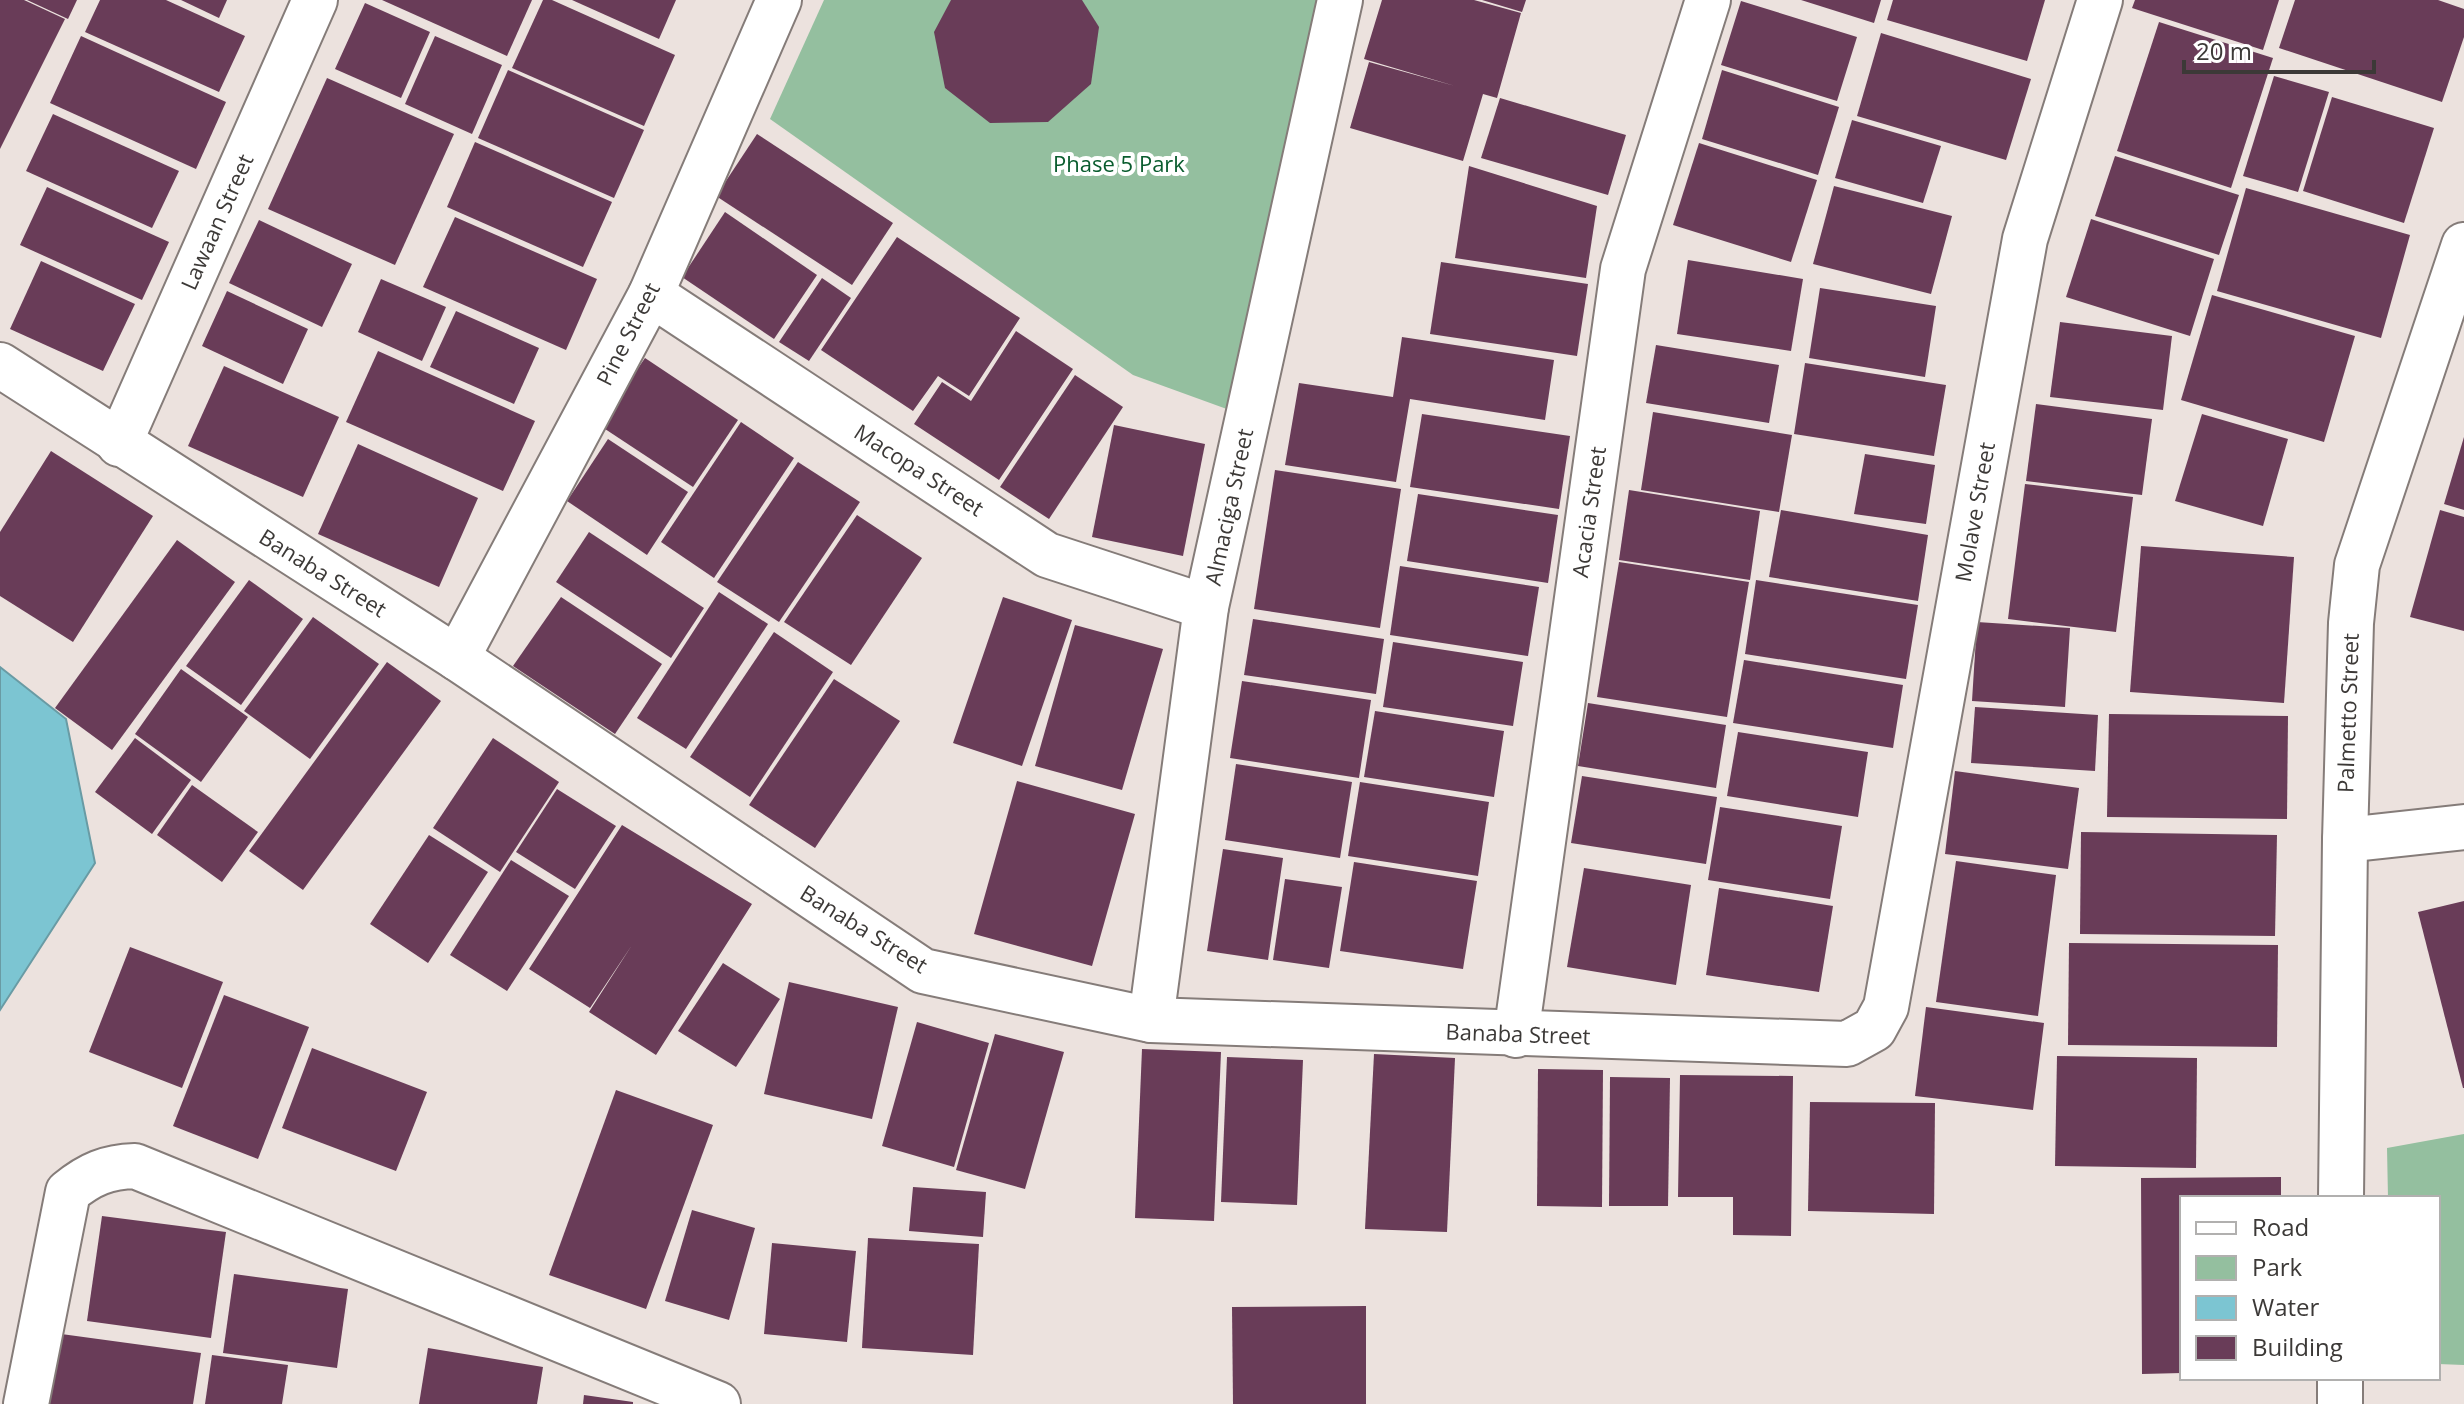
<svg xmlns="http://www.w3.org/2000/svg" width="2464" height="1404" viewBox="0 0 2464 1404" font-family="'Open Sans',sans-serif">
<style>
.green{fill:#94bf9f}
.water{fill:#7cc5d2;stroke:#699ba4;stroke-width:2}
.building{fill:#693c58}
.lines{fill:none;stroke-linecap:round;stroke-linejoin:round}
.minor-casing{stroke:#857c79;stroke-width:48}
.minor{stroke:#fff;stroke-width:44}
.labels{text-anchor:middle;stroke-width:8;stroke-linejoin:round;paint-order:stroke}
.park-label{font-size:22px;fill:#095c2e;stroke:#fff}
.street-label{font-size:22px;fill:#3c3937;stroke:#fff}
</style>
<rect width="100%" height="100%" fill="#ece2de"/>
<g class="green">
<path d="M824,0H1324L1235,412L1133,375L770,119Z"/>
<path d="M2464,1134V1365L2438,1364V1198H2388L2387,1148Z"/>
</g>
<path class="water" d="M0,667L66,719L95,863L0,1010Z"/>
<g class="building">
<path d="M0,0H24L65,19L0,149Z"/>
<path d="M27,0H77L68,19Z"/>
<path d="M100,0H166L245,36L219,92L85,32Z"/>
<path d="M181,0H227L219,18Z"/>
<path d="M382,0H532L507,56Z"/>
<path d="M543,0H552L675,55L644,126L512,68Z"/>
<path d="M572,0H676L659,39Z"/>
<path d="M951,0H1082L1099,27L1091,84L1048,122L990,123L945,88L934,32Z"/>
<path d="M1382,0H1474L1521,13L1497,98L1483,94L1463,161L1350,128L1369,62L1455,86L1364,59Z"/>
<path d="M1482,0H1526L1522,12Z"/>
<path d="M1801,0H1881L1874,23Z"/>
<path d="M1893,0H2045L2027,61L1887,20Z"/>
<path d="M2135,0H2279L2263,50L2132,8Z"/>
<path d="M2295,0H2438L2464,9V37L2442,102L2279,48Z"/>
<path d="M1741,1L1857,37L1837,101L1721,65Z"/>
<path d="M365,3L430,32L401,98L335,69Z"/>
<path d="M2159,22L2273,58L2231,188L2117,151Z"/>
<path d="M1881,33L2031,79L2006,160L1857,116Z"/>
<path d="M81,36L226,102L196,169L50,103Z"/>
<path d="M435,36L502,65L472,134L405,104Z"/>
<path d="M508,70L644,130L614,198L478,138Z"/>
<path d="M1722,70L1839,107L1818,175L1702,139Z"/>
<path d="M2274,76L2329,92L2298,192L2243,176Z"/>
<path d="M327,78L454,134L395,265L268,209Z"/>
<path d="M2332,97L2434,128L2404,223L2303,191Z"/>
<path d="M1500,98L1626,135L1608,195L1481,158Z"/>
<path d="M53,114L179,171L152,228L26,171Z"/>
<path d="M1852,120L1941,146L1923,203L1835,178Z"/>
<path d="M757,134L893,223L852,285L716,196Z"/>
<path d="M475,142L612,202L583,267L447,207Z"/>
<path d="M1699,143L1817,180L1791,262L1673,225Z"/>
<path d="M2115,156L2239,195L2219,255L2095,216Z"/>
<path d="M1469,166L1597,206L1586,278L1455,258Z"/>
<path d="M1834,186L1952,216L1931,294L1813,264Z"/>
<path d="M47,187L169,242L142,300L20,245Z"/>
<path d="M2246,188L2410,235L2381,338L2217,291Z"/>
<path d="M725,212L817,275L774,339L682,277Z"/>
<path d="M455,217L597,279L566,350L423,287Z"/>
<path d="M2091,219L2214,259L2190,336L2066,297Z"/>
<path d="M259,220L352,264L322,327L229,283Z"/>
<path d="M897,237L1020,318L969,396L938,376L913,411L821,350Z"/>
<path d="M1688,260L1803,279L1791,351L1677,334Z"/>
<path d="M41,261L135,304L103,371L10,329Z"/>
<path d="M1441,262L1588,284L1577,356L1430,334Z"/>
<path d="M822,278L851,298L809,361L779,342Z"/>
<path d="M381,279L446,307L422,361L358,332Z"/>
<path d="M1820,288L1936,306L1925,377L1809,358Z"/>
<path d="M227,291L308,329L283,384L202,346Z"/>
<path d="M2212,295L2355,336L2324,442L2181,400Z"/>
<path d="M456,311L539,348L514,404L430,367Z"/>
<path d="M2060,322L2172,336L2163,410L2050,397Z"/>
<path d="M1016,331L1073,369L999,480L914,424L942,382L971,401Z"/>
<path d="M1402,337L1554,360L1545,420L1410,399L1396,482L1285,465L1299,383L1393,397Z"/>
<path d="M1656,345L1779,365L1769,423L1646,403Z"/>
<path d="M378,351L535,421L503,491L346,422Z"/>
<path d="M645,358L738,420L693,487L599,425Z"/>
<path d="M1805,363L1946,385L1934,456L1794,434Z"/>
<path d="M224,366L339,417L303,497L188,446Z"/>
<path d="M1075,375L1123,407L1049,519L1000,487Z"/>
<path d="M2036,404L2152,419L2142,495L2026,481Z"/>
<path d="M1653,412L1792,435L1779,512L1641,490Z"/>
<path d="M1422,414L1570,436L1559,509L1410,487Z"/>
<path d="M2202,414L2288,439L2263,526L2175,501Z"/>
<path d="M741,422L794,458L714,578L661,542Z"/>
<path d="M1114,425L1205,444L1183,556L1092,537Z"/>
<path d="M2464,437V510L2444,504Z"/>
<path d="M608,439L688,492L647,555L567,501Z"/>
<path d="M358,444L478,498L439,587L318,534Z"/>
<path d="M51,451L153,516L73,642L0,596V532Z"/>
<path d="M1865,454L1935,465L1926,524L1854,514Z"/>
<path d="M798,462L860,502L779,622L717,582Z"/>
<path d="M1275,470L1401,489L1380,628L1254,609Z"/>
<path d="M2025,484L2133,497L2116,632L2008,619Z"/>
<path d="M1629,490L1760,511L1750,580L1619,560Z"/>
<path d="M1418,494L1558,515L1548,583L1407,561Z"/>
<path d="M1781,510L1928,535L1918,601L1769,577Z"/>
<path d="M2440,510L2464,517V631L2410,617Z"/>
<path d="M857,515L922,558L851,665L784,622Z"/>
<path d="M589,532L704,608L671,658L556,582Z"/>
<path d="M177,540L235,582L112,750L55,708Z"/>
<path d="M2141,546L2294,557L2284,703L2130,692Z"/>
<path d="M1619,562L1749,582L1727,717L1597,697Z"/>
<path d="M1400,566L1539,587L1528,656L1390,635Z"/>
<path d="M249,580L303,619L241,705L186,666Z"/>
<path d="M1756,580L1918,605L1906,679L1745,654Z"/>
<path d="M719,592L768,624L686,749L637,718Z"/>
<path d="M561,597L662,664L615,734L513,666Z"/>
<path d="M1003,597L1072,620L1022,766L953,743Z"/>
<path d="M313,617L379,664L310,759L244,711Z"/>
<path d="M1253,619L1384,639L1376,694L1244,675Z"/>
<path d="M1977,622L2070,628L2065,707L1972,701Z"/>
<path d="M1075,625L1163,649L1122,790L1035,766Z"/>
<path d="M774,632L833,672L750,797L690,757Z"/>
<path d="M1393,642L1523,662L1513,726L1383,707Z"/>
<path d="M1744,660L1903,685L1893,748L1733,723Z"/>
<path d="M387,662L441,701L303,890L249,851Z"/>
<path d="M181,669L248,717L201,782L135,734Z"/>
<path d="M834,679L900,721L815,848L749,805Z"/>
<path d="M1242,681L1371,700L1359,778L1230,758Z"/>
<path d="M1588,703L1726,725L1716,788L1578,766Z"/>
<path d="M1975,707L2098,715L2095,771L1971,763Z"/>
<path d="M1375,711L1504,731L1494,797L1364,777Z"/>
<path d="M2109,714L2288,716L2287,819L2107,817Z"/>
<path d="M1738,732L1868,752L1858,817L1727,796Z"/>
<path d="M135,738L191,780L152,834L95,792Z"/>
<path d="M493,738L559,782L500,872L433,828Z"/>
<path d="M1236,764L1352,782L1340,858L1225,840Z"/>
<path d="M1955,771L2079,788L2068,869L1945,854Z"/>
<path d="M1582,776L1717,797L1706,864L1571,843Z"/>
<path d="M1017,781L1135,814L1092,966L974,934Z"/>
<path d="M1360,782L1489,802L1478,876L1348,856Z"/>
<path d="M192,785L258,832L222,882L157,835Z"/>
<path d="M557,789L616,826L575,889L516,852Z"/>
<path d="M1720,807L1842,826L1830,899L1708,880Z"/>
<path d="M622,825L752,904L656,1055L589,1012L632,945L590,1008L529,969Z"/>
<path d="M2081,832L2277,835L2275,936L2080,934Z"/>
<path d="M429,835L488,872L428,963L370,924Z"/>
<path d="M1223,849L1283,858L1268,960L1207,951Z"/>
<path d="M511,860L569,896L507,991L450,955Z"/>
<path d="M1956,861L2056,875L2038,1016L1936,1002Z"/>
<path d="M1354,862L1477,881L1463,969L1340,951Z"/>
<path d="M1584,868L1691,885L1676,985L1567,967Z"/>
<path d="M1285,879L1342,887L1329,968L1273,960Z"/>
<path d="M1719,888L1833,906L1819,992L1706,975Z"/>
<path d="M2464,901V1088H2463L2418,912Z"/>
<path d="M2069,943L2278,945L2277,1047L2068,1045Z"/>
<path d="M130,947L223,982L182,1088L89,1052Z"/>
<path d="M723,963L780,999L736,1067L678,1031Z"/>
<path d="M789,982L898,1007L872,1119L764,1094Z"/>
<path d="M224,995L309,1027L258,1159L173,1126Z"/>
<path d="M1926,1007L2044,1023L2033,1110L1915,1096Z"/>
<path d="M917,1022L989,1043L954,1167L882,1146Z"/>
<path d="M995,1034L1064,1052L1025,1189L956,1170Z"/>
<path d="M312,1048L427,1092L396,1171L282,1128Z"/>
<path d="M1142,1049L1221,1052L1214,1221L1135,1218Z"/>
<path d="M1374,1054L1455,1058L1447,1232L1365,1229Z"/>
<path d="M2057,1056L2197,1058L2196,1168L2055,1166Z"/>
<path d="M1227,1057L1303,1060L1297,1205L1221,1202Z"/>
<path d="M1538,1069L1603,1070L1602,1207L1537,1206Z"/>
<path d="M1680,1075L1793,1076L1791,1236L1733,1235V1197H1678Z"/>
<path d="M1610,1077L1670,1078L1668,1206H1609Z"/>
<path d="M616,1090L713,1125L646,1309L549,1275Z"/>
<path d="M1810,1102L1935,1103L1934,1214L1808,1211Z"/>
<path d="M2281,1177V1198H2182V1373L2142,1374L2141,1178Z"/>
<path d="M913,1187L986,1192L983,1237L909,1231Z"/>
<path d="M692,1210L755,1228L729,1320L665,1301Z"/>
<path d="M102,1216L226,1232L211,1338L87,1321Z"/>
<path d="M868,1238L979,1244L973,1355L862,1348Z"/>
<path d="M772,1243L856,1251L847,1342L764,1334Z"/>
<path d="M234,1274L348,1289L337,1368L223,1353Z"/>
<path d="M1366,1306V1404H1233L1232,1307Z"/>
<path d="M54,1333L201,1353L193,1404H44Z"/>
<path d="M428,1348L543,1367L537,1404H419Z"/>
<path d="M212,1355L288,1365L282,1404H205Z"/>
<path d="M584,1395L633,1402V1404H583Z"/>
</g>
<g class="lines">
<defs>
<g id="minor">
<path d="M651,294L1047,555L1206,607"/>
<path d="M0,365L457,658L923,971L1151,1020L1847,1044L1874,1029L1886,1007L2025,239L2100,0"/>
<path d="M119,444L315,0"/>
<path d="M457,658L651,294L779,0"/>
<path d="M2345,840L2464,827"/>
<path d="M1151,1020L1206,607L1340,0"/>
<path d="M1516,1035L1623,269L1708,0"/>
<path d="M2341,1198L2345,840L2351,623L2357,565L2464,245"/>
<path d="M26,1404L68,1192C90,1174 107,1167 135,1166L718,1404"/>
<path d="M2340,1404V1378"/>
</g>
</defs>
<use href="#minor" class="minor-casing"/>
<use href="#minor" class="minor"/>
</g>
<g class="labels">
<g class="park-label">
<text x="1119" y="172">Phase 5 Park</text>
</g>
<g class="street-label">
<text transform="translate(217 222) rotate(-66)" y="8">Lawaan Street</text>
<text transform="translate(628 334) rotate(-63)" y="8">Pine Street</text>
<text transform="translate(919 470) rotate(33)" y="8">Macopa Street</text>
<text transform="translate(1229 507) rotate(-78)" y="8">Almaciga Street</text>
<text transform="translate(1589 512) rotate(-82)" y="8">Acacia Street</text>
<text transform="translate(1975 512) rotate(-80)" y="8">Molave Street</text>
<text transform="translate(323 573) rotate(32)" y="8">Banaba Street</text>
<text transform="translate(2348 713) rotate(-88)" y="8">Palmetto Street</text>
<text transform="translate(864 929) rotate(32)" y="8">Banaba Street</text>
<text transform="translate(1518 1034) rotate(2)" y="8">Banaba Street</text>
</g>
</g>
<rect x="2180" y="1196" width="260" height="184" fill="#ffffff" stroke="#b1b0af" stroke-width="2"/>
<rect x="2196" y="1222" width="40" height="12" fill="#ffffff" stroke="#b1b0af" stroke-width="2"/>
<text x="2252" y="1236" font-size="24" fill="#3c3937">Road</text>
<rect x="2196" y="1256" width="40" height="24" fill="#94bf9f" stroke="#b1b0af" stroke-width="2"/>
<text x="2252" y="1276" font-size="24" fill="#3c3937">Park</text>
<rect x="2196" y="1296" width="40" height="24" fill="#7cc5d2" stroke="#b1b0af" stroke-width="2"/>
<text x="2252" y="1316" font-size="24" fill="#3c3937">Water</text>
<rect x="2196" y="1336" width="40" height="24" fill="#693c58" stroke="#b1b0af" stroke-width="2"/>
<text x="2252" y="1356" font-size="24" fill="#3c3937">Building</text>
<path d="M2184 60v12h190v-12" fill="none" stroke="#3c3937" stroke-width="4"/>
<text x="2196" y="60" font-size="24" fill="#3c3937" stroke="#ffffff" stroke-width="6" paint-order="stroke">20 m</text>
</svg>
